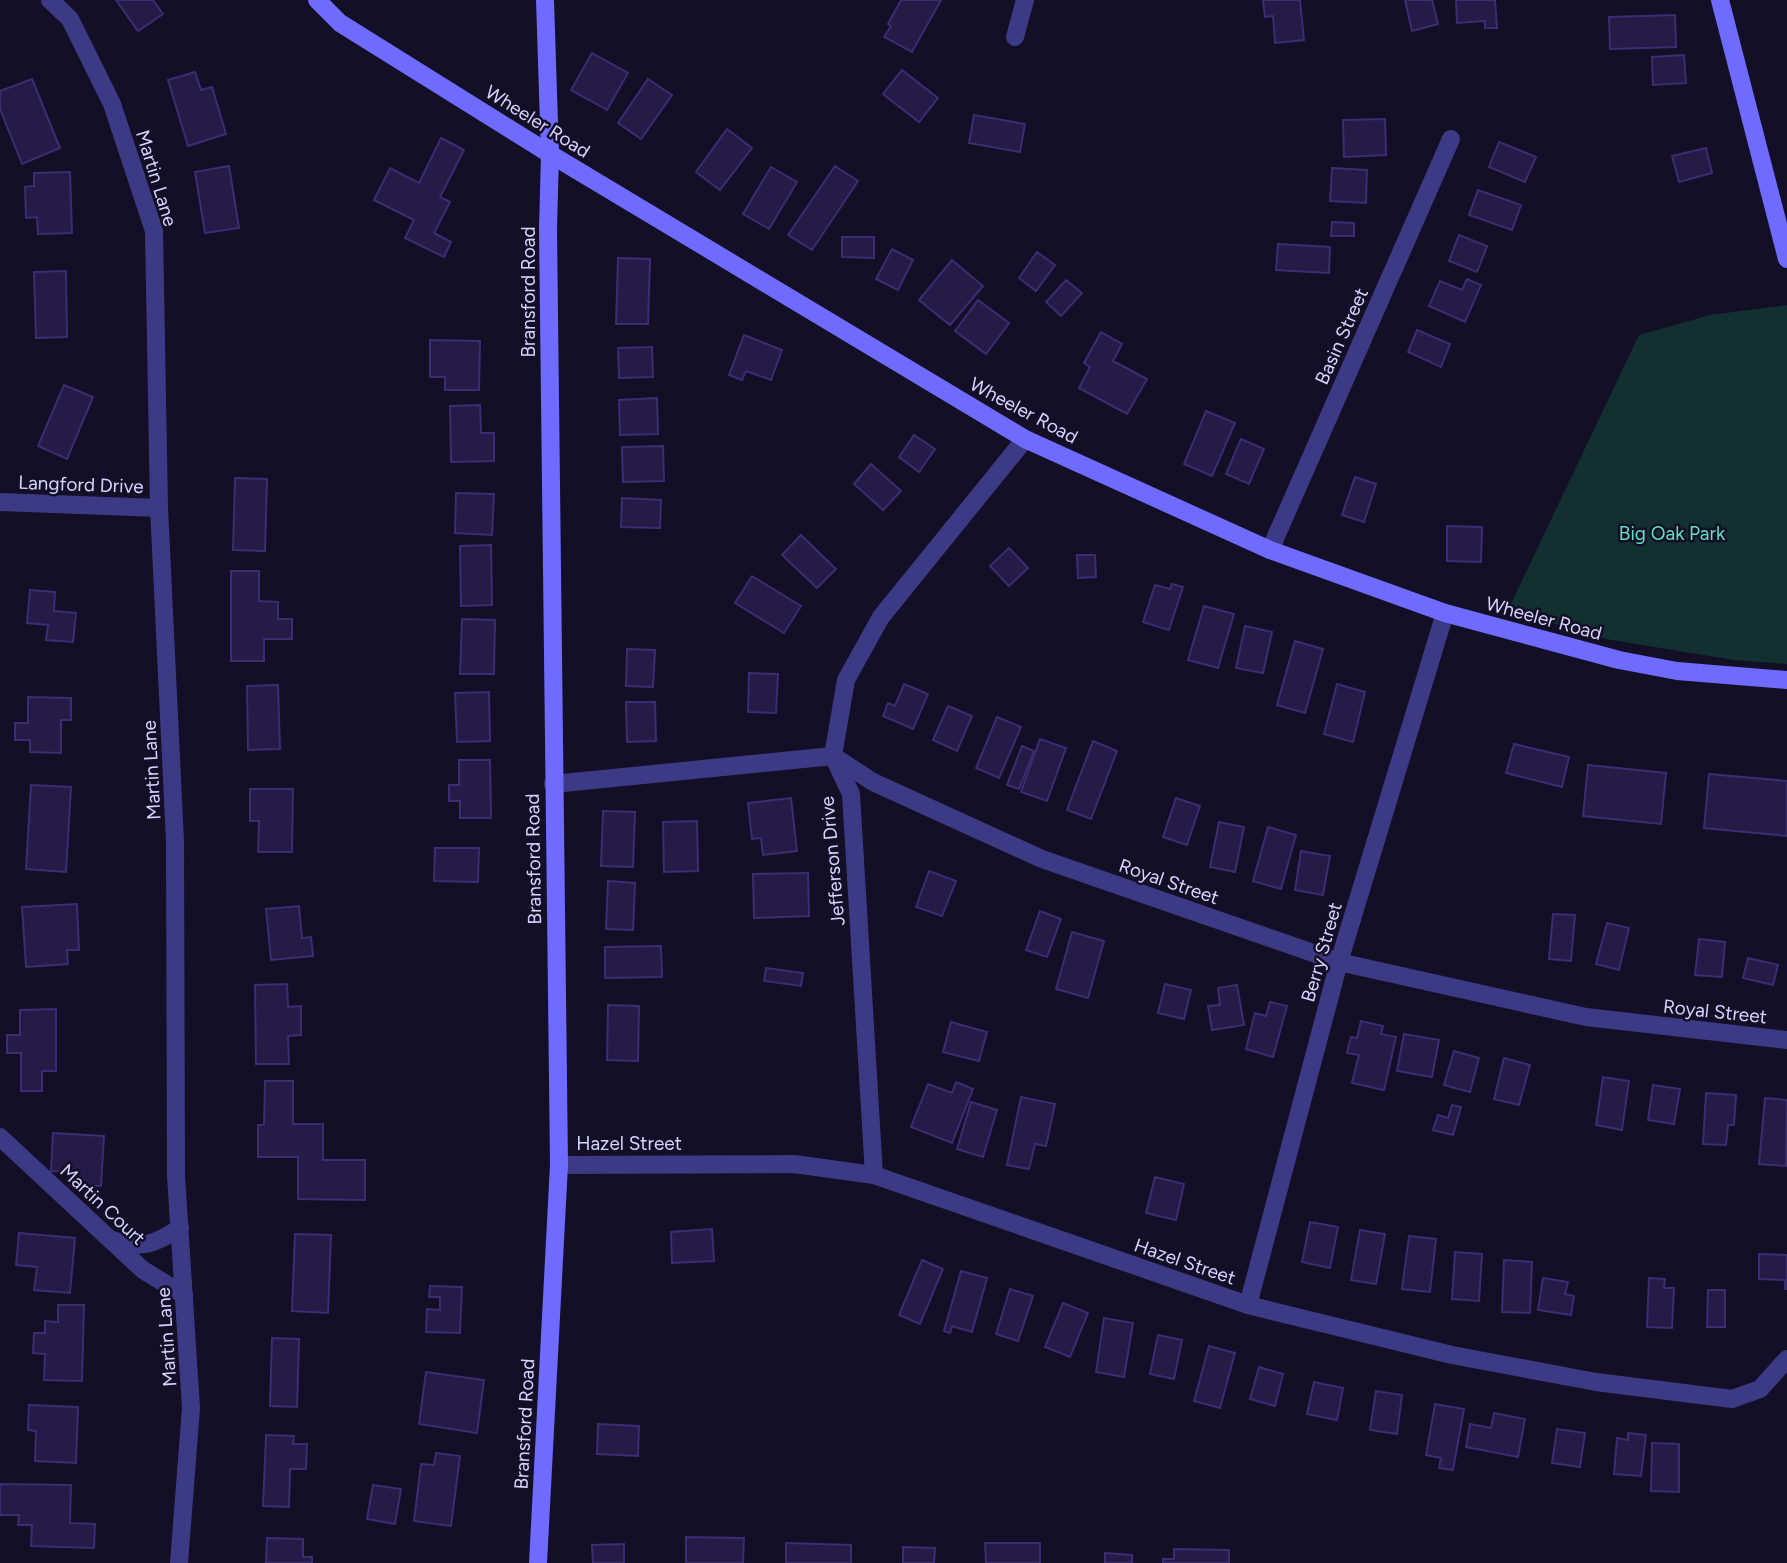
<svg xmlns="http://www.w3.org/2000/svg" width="1787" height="1563" viewBox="0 0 1787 1563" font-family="Figtree,sans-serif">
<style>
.green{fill:#12302f}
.building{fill:#241b47;stroke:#3b2d73;stroke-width:2}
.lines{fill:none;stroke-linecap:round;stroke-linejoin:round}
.street{stroke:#3d3a85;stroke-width:18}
.secondary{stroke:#6f6bff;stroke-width:18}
.labels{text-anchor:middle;stroke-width:5;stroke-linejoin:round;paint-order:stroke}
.street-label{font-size:19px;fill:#d9d4ff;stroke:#130f26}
.park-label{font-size:19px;fill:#5fe0c0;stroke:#130f26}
</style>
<rect width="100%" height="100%" fill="#130f26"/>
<path class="green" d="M1787,305V664L1734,660L1606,639L1508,610L1639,335L1710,315Z"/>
<g class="building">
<path d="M116,0H153L163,14L138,31Z"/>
<path d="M901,0H941L912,52L884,37L891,26L888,24Z"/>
<path d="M1263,0H1300L1304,40L1275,43L1273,16L1265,17Z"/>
<path d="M1405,0H1432L1438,24L1412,31Z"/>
<path d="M1456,0H1495L1497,28H1485V21L1457,23Z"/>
<path d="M1675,15L1676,47L1610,49L1609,17Z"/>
<path d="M592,53L628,73L607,110L571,90Z"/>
<path d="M1684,55L1686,83L1653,85L1652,57Z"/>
<path d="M902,70L938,98L919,122L883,94Z"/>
<path d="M195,72L201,90L212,87L226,134L188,146L168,80Z"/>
<path d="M32,79L60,148L22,164L0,109V91Z"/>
<path d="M648,79L672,95L641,139L618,123Z"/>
<path d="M974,115L1025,124L1020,152L969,143Z"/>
<path d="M1385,119L1386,155L1344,157L1343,120Z"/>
<path d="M727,129L752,148L720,190L696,172Z"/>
<path d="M441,138L464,150L440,197L450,202L434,233L451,242L444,257L405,238L414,220L374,200L390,168L419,183Z"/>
<path d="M1499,142L1536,157L1525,182L1489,167Z"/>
<path d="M1706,148L1712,173L1679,182L1672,156Z"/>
<path d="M229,166L239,228L205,233L195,172Z"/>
<path d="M835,166L858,181L812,250L788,235Z"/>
<path d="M771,167L797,182L769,229L743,214Z"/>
<path d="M1332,168L1367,170L1366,203L1330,201Z"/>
<path d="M70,172L72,233L38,234L37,217L26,218L25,187L34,186V173Z"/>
<path d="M1478,190L1521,205L1512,230L1469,215Z"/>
<path d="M1332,222L1354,223V236H1331Z"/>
<path d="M1459,235L1487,246L1477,272L1449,261Z"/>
<path d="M842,237H874V258L842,257Z"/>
<path d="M1278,244L1330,247L1329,273L1276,270Z"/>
<path d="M892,249L913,260L898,290L876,279Z"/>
<path d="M1037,252L1055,265L1036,291L1019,278Z"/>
<path d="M618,258L650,259L648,324H616Z"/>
<path d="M952,260L983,286L950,325L919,300Z"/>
<path d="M66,271L67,337L36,338L34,272Z"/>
<path d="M1467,279L1481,285L1465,322L1429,306L1440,281L1462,290Z"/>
<path d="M1066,280L1082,293L1061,316L1046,302Z"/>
<path d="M978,300L1009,323L986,354L955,331Z"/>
<path d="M1417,330L1450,344L1441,367L1408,352Z"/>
<path d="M1101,332L1122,344L1113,361L1147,379L1127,414L1079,388L1090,367L1084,363Z"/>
<path d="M744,335L782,350L771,380L746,371L742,380L729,375Z"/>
<path d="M430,340L480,341L479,390H445V377H430Z"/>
<path d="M652,347L653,377L619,378L618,348Z"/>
<path d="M64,385L93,397L67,459L38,446Z"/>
<path d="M657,398L658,434L620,435L619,400Z"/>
<path d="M480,405L481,433H494V461L451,462L450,406Z"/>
<path d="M1206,411L1235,423L1212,476L1184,464Z"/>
<path d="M914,435L935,449L919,472L899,457Z"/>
<path d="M1241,439L1264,449L1249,484L1226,474Z"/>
<path d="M663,446L664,481L623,482L622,447Z"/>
<path d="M871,464L901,491L883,510L854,484Z"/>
<path d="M1355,477L1376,484L1364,522L1342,515Z"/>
<path d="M235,478L267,479L265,551L233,550Z"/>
<path d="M456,493L494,494L492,535L455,533Z"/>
<path d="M622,498L661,500L660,528L621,527Z"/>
<path d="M1447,526L1482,527L1481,562L1447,561Z"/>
<path d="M801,535L836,569L817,588L782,555Z"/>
<path d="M491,545L492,605L461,606L460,546Z"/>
<path d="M1009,548L1028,568L1009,586L990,566Z"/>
<path d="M1077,555H1095L1096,577L1078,578Z"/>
<path d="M231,571H259V601L278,602V619H292V639H264V661H231Z"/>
<path d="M752,576L801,606L784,633L735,603Z"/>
<path d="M1172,584L1183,587L1169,630L1143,622L1155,585L1170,589Z"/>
<path d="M30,590L55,592L54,611L76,613L73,642L46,640L48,625L27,623Z"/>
<path d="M1204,606L1234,614L1218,668L1188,660Z"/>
<path d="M462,619L495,620L494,674H460Z"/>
<path d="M1245,626L1272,632L1263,673L1236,668Z"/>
<path d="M1295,641L1323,649L1305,713L1277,705Z"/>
<path d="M627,649L655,650L653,687L626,686Z"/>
<path d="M749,673L778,674L776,713L748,712Z"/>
<path d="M904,684L928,694L913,729L883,716L888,703L895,706Z"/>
<path d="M1337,684L1365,692L1353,742L1324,734Z"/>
<path d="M278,685L280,749L248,750L247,686Z"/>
<path d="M489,692L490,741L457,742L455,693Z"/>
<path d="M28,697L71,698V720H61V753L30,752V740H15V723H28Z"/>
<path d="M626,702H655L656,741L627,742Z"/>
<path d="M948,706L972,716L957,751L933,740Z"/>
<path d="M997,717L1021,727L999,778L976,768Z"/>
<path d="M1040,739L1066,748L1047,801L1021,792Z"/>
<path d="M1093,741L1117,751L1091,819L1067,810Z"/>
<path d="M1514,744L1569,757L1562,787L1506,773Z"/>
<path d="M1022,746L1034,751L1019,789L1007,785Z"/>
<path d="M459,760H490L491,818H460V801H449V785H459Z"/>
<path d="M1588,765L1666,773L1661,824L1583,816Z"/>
<path d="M1709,774L1787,781V836L1704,828Z"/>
<path d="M31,785L71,787L66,872L26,869Z"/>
<path d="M250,789H293L292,852H258L259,821H250Z"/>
<path d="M791,798L797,851L763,855L761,838L752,839L748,803Z"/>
<path d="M1176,798L1200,806L1187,845L1163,837Z"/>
<path d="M603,811L635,812L633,867L601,866Z"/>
<path d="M697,821L698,871L664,872L663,822Z"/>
<path d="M1219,822L1244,827L1235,872L1210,867Z"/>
<path d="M1268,827L1296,835L1281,889L1253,881Z"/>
<path d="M435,848H479L478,882L434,881Z"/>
<path d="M1301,851L1330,856L1323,895L1295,890Z"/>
<path d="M929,871L956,881L942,916L916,907Z"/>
<path d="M808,873L809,916L754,918L753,874Z"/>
<path d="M608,881L635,883L633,930L606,929Z"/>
<path d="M77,904L79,950H67L68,964L26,967L22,907Z"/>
<path d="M299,906L302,938L311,937L313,956L271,960L266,909Z"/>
<path d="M1040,911L1061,919L1047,957L1026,950Z"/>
<path d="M1553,914L1575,915L1571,961L1549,959Z"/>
<path d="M1607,923L1629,928L1619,970L1596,964Z"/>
<path d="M1072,932L1104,941L1088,998L1056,989Z"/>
<path d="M1699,939L1725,942L1722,977L1695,975Z"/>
<path d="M661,946L662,977L605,978V947Z"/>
<path d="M1748,958L1778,965L1773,985L1743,978Z"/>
<path d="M766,968L803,973L801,986L764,981Z"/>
<path d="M287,984L288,1007L301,1006V1035L288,1036L289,1064H256L255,985Z"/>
<path d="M1165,984L1191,990L1184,1019L1158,1013Z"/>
<path d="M1237,985L1244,1025L1212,1030L1208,1006L1220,1005L1218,988Z"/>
<path d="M1270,1002L1287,1006L1273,1057L1246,1049L1255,1013L1266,1016Z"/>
<path d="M608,1005L639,1006L638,1061L607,1060Z"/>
<path d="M56,1009V1071H42V1091H21V1053H7V1035H20V1010Z"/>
<path d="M1361,1021L1383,1026L1381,1034L1396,1037L1384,1090L1352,1083L1359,1055L1347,1053L1351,1037L1357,1038Z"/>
<path d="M951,1022L987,1032L979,1061L943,1052Z"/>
<path d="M1404,1034L1439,1040L1432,1077L1397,1071Z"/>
<path d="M1454,1051L1479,1058L1470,1092L1444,1085Z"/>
<path d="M1504,1058L1530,1065L1519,1105L1494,1099Z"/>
<path d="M1603,1077L1629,1081L1622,1130L1596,1125Z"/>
<path d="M265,1081H293V1124H323V1160H365V1200L298,1199V1157H258V1125H264Z"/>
<path d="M956,1082L973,1089L952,1143L911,1127L928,1084L952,1093Z"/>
<path d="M1653,1085L1680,1089L1674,1124L1648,1120Z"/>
<path d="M1706,1093L1736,1095L1734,1125H1728L1726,1145L1703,1144Z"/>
<path d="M1021,1097L1055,1104L1046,1146L1035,1144L1029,1169L1007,1165Z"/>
<path d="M1765,1098L1787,1100L1786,1166L1759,1164Z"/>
<path d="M971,1102L997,1110L983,1157L957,1149Z"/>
<path d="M1452,1105L1461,1107L1453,1135L1433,1130L1438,1115L1448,1118Z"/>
<path d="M53,1133L104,1136L101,1186L70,1185L71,1172L51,1171Z"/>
<path d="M1155,1177L1184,1184L1176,1220L1146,1213Z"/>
<path d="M1310,1222L1338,1227L1330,1268L1302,1262Z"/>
<path d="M712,1229L714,1261L672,1263L671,1232Z"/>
<path d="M1360,1230L1385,1234L1376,1284L1351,1280Z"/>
<path d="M19,1233L75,1238L70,1293L34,1290L37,1267L16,1265Z"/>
<path d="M295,1234L331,1235L328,1313L292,1311Z"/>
<path d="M1409,1236L1436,1239L1430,1292L1402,1289Z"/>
<path d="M1455,1252L1482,1254L1479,1301L1452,1299Z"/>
<path d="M1759,1254L1787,1255V1289H1785V1280L1759,1279Z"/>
<path d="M922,1260L943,1269L920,1324L899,1315Z"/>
<path d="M1504,1260L1532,1262L1530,1313L1502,1312Z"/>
<path d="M961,1271L987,1278L972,1332L952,1326L950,1333L944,1331Z"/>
<path d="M1543,1278L1568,1282L1565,1294L1574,1296L1571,1315L1538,1310Z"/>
<path d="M1649,1278L1665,1279L1664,1288H1674L1672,1328L1647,1327Z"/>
<path d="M430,1286L462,1287L460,1333L426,1332L427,1309L440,1310V1297H429Z"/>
<path d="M1010,1289L1033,1296L1018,1341L996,1334Z"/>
<path d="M1708,1290H1725V1327H1707Z"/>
<path d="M1063,1303L1088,1313L1070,1357L1045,1347Z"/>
<path d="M58,1305H84L82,1381L44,1380L45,1354L33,1353L34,1333H45V1321L58,1322Z"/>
<path d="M1104,1318L1133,1323L1124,1377L1096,1372Z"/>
<path d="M1158,1335L1182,1340L1174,1379L1150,1374Z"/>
<path d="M272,1338L299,1339L297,1407L270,1406Z"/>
<path d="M1209,1346L1235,1353L1220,1408L1194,1401Z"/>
<path d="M1259,1367L1283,1374L1275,1406L1250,1399Z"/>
<path d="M426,1372L484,1380L477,1433L419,1424Z"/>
<path d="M1314,1382L1343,1388L1337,1420L1307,1414Z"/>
<path d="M1376,1391L1402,1395L1397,1434L1370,1430Z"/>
<path d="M1435,1404L1464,1409L1453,1470L1439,1468L1441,1458L1426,1455Z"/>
<path d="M29,1405L78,1407L76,1463L35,1461L36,1431L28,1430Z"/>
<path d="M1494,1413L1525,1419L1518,1457L1466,1447L1470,1424L1491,1428Z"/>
<path d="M598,1424L639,1426L638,1456L597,1454Z"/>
<path d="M1557,1429L1585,1433L1580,1467L1552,1463Z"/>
<path d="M1628,1433L1646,1435L1641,1476L1614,1474L1617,1438L1628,1440Z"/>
<path d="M266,1435L294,1436L293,1444H307L306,1469H290L289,1507L263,1506Z"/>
<path d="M1652,1443L1679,1444V1492L1651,1491Z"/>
<path d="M436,1453L460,1456L451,1526L414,1521L421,1464L434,1465Z"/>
<path d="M0,1484L71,1485L70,1523L95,1524L94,1548L31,1546L32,1525H18L19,1515H0Z"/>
<path d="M373,1485L401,1489L395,1524L367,1519Z"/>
<path d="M686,1537L744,1538L743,1563H686Z"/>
<path d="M267,1538L303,1539V1557H312V1563H266Z"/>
<path d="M786,1543L851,1545V1563H786Z"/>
<path d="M985,1543H1040V1563H986Z"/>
<path d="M624,1544V1563H593L592,1545Z"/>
<path d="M903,1547L935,1548L934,1563H903Z"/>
<path d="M1174,1549L1229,1550V1563H1163V1559H1174Z"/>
<path d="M1105,1553L1132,1555V1563H1105Z"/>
</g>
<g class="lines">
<g class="street">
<path d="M50,0L70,19L112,104L154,231L159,508L175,841L176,1176L191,1408L179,1563"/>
<path d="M1015,37L1025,0"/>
<path d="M0,502L159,508"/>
<path d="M1270,550L1451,139"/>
<path d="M553,784L833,756L873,782L1042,859L1339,962L1586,1017L1787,1040"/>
<path d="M0,1137L143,1270L184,1295"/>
<path d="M559,1165L794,1164L874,1175L1248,1305L1452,1355L1596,1382L1732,1399L1760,1389L1787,1359"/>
<path d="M874,1175L851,794L833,756L846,680L881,617L1025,439"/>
<path d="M111,1240C143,1249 153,1245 180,1228"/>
<path d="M1248,1305L1339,962L1445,613"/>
</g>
<g class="secondary">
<path d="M317,0L340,23L550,154L1025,439L1270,550L1445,613L1619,660L1677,671L1787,680"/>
<path d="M1720,0L1787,259"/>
<path d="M538,1563L559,1165L548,229L550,154L545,0"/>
</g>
</g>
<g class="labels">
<g class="street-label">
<text transform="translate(538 121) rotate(32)" y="7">Wheeler Road</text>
<text transform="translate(157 178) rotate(73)" y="7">Martin Lane</text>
<text transform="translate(528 292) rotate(-90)" y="7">Bransford Road</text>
<text transform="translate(1341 336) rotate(-66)" y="7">Basin Street</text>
<text transform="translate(1024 410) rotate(28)" y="7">Wheeler Road</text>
<text transform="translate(81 484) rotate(2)" y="7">Langford Drive</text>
<text transform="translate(1544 618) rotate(15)" y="7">Wheeler Road</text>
<text transform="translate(151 770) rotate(-93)" y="7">Martin Lane</text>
<text transform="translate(533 859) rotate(-91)" y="7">Bransford Road</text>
<text transform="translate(832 861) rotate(-95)" y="7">Jefferson Drive</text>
<text transform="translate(1169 881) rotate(19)" y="7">Royal Street</text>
<text transform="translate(1321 952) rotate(-74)" y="7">Berry Street</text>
<text transform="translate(1715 1011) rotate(6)" y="7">Royal Street</text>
<text x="629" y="1150">Hazel Street</text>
<text transform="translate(103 1204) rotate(43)" y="7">Martin Court</text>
<text transform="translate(1185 1261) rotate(19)" y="7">Hazel Street</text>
<text transform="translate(166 1337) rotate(-94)" y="7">Martin Lane</text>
<text transform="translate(524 1424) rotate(-87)" y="7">Bransford Road</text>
</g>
<g class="park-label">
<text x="1672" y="540">Big Oak Park</text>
</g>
</g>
</svg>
